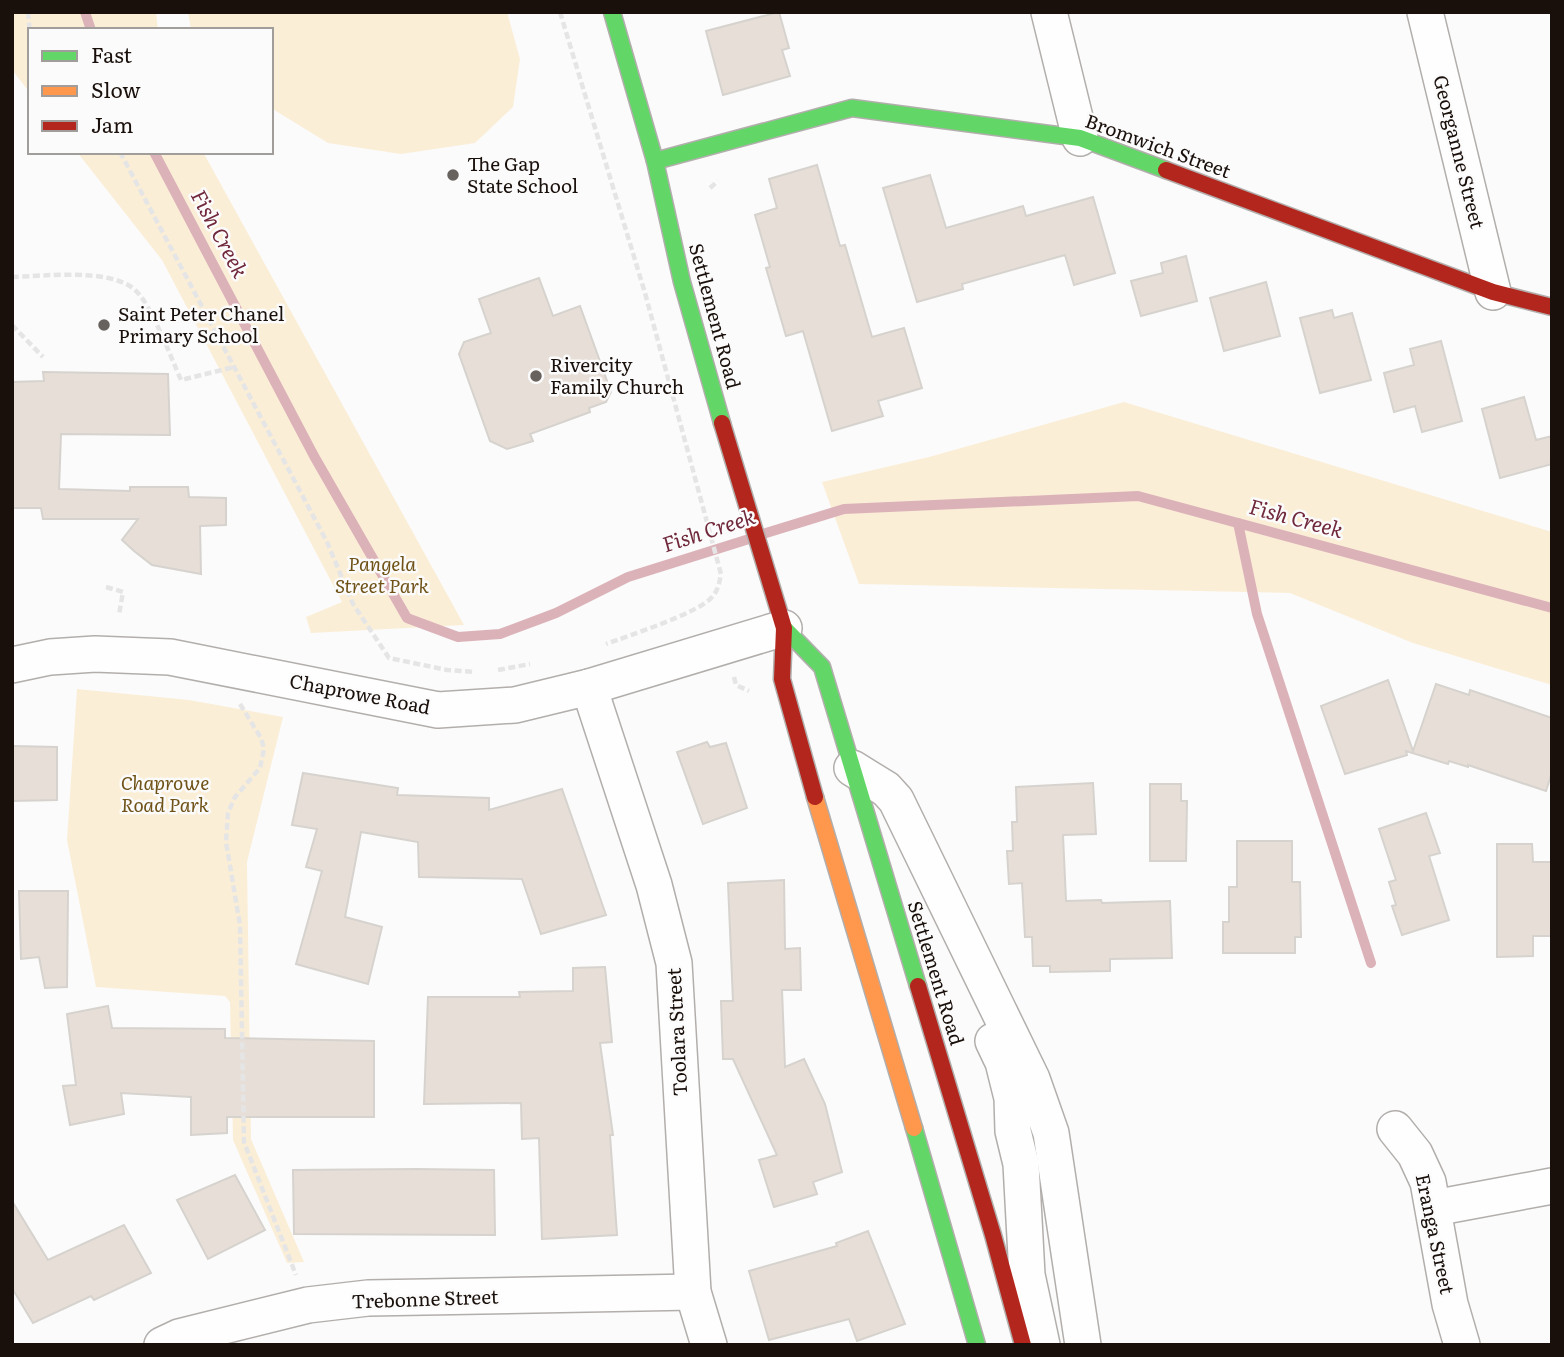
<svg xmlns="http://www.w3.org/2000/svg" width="1564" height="1357" viewBox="0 0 1564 1357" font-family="Literata,serif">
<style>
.green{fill:#fbeed7}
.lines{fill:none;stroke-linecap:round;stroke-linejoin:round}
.stream{stroke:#dcb2b9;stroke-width:10}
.building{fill:#e7dfd7;stroke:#d6d2ce;stroke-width:2}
.street-casing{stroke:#b2aeac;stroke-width:38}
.fast-casing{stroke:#b2aeac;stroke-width:19}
.slow-casing{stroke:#b2aeac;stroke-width:19}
.jam-casing{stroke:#b2aeac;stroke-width:19}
.path{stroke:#e5e5e5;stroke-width:4.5;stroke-dasharray:7 3.5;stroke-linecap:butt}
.street{stroke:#fefefe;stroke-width:35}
.fast{stroke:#63d668;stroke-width:16}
.slow{stroke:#ff974d;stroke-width:16}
.jam{stroke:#b3261e;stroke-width:16}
.poi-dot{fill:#68625f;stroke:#fbfbfb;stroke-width:2.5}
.labels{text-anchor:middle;stroke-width:5;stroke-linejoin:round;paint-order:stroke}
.street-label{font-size:19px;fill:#190f0b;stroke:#fbfbfb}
.poi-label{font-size:19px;fill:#190f0b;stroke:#fbfbfb;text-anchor:start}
.park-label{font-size:19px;font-style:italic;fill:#6f5217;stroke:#fbfbfb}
.water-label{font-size:21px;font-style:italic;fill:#70283b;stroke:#fbfbfb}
</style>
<rect width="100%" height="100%" fill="#fbfbfb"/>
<g class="green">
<path d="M12,12H156L158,30H30V93L13,71Z"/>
<path d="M188,12H507L520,59L513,107L475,143L401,154L328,143L271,108V30H191Z"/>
<path d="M77,152H203L464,625L311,633L306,617L342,602L162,260Z"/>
<path d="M1124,402L1552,532V685L1413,643L1290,593L859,584L822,482L929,457Z"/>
<path d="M77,689L189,700L283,717L247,862L251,1139L304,1262L287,1263L233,1140L230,1002L225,996L96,987L67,840Z"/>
</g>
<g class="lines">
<g class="stream">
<path d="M85,12L91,30"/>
<path d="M154,152L314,456L407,618L458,637L500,634L556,613L628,577L749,539"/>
<path d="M1238,523L1257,614L1371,963"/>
<path d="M763,534L844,509L1138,496L1552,608"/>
</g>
</g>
<g class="building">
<path d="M779,12L789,48L782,50L790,76L723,95L706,31Z"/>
<path d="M817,165L840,246L845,245L872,337L904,328L922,388L878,401L883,416L832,431L803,331L786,336L766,268L770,267L755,215L777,208L769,179Z"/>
<path d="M930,175L946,228L1023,206L1026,216L1093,197L1115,273L1074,285L1065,255L962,284L963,289L917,302L883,188Z"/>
<path d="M1186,256L1197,301L1141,316L1131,281L1163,273L1161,263Z"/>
<path d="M539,278L553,316L580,306L611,392L606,402L589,408L590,412L530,434L533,441L507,449L490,441L459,354L464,342L491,333L479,299Z"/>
<path d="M1266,282L1280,336L1224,351L1210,298Z"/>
<path d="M1332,310L1334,318L1352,313L1371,380L1320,393L1300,318Z"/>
<path d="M1441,341L1462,421L1422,432L1415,406L1394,412L1384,373L1414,365L1410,349Z"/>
<path d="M43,372L168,374L170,435L61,434L59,489L130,491V487H188L189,497L226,498V525L200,526L201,574L152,565L134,551L122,540L138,519H43L41,508H12V382L44,381Z"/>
<path d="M1524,397L1536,440L1552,436V464L1500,478L1482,409Z"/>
<path d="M1388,680L1413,751L1436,684L1469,695L1470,690L1552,718V772L1546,791L1468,765V767L1449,761L1448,764L1406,751L1407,755L1345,774L1321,706Z"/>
<path d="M707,742L710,747L726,743L747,808L703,824L677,752Z"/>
<path d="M12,746L57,747V800L12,801Z"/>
<path d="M303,773L398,788L397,795L489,798V810L562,789L606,915L541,934L522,879L419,877L418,842L361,832L345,917L382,927L368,984L296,964L322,871L306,867L317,829L292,825Z"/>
<path d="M1093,783L1096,834L1063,835L1066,901L1101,900L1102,903L1170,901L1172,958L1110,959V971L1050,972V966H1033L1032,937H1025L1022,883L1009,884L1007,851H1013L1012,822H1017L1016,787Z"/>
<path d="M1150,784H1181V801H1187L1186,861H1150Z"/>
<path d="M1426,813L1440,853L1429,856L1449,920L1402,935L1392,906L1396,905L1389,882L1396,880L1379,829Z"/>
<path d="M1237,841H1292V882H1300L1301,937H1295V953H1223V922H1229V887H1237Z"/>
<path d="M1497,844H1532L1533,862H1552V936H1533V956L1497,957Z"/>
<path d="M784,880L785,949L800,948L801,990H782L785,1067L804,1059L825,1104L842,1172L813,1182L817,1194L774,1207L759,1160L777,1155L733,1059H723L721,1001H733L728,883Z"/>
<path d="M19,891H68L67,987L45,988L39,957L21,959Z"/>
<path d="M605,967L612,1042L600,1043L613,1135H610L617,1235L542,1239L539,1138L522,1139L521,1103L424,1104L428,997H520L519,992L573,991V968Z"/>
<path d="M108,1006L112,1028L225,1029V1038L374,1041V1117H227V1133L191,1135V1097L121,1093L124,1114L70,1125L63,1086L76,1085L67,1014Z"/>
<path d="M416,1169L494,1170L495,1235L294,1234L293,1170Z"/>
<path d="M235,1175L265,1230L208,1259L177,1200Z"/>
<path d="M12,1201L48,1260L124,1225L151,1273L94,1300L91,1296L33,1323L12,1288Z"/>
<path d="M868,1231L905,1324L857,1341L849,1319L769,1340L749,1271L837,1246L836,1243Z"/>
</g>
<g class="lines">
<defs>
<g id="street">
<path d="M1049,12L1080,138"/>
<path d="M1425,12L1493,292"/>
<path d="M12,665L50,657L95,654L170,657L438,710L515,705L589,687L784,628"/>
<path d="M589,687L654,885L674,963L693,1292L709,1345"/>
<path d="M852,768L886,789L896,800L1032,1079L1051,1133L1083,1345"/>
<path d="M993,1041L1003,1062L1012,1098L1013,1131L1021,1164L1027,1275L1042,1345"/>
<path d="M1395,1129L1415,1154L1428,1182L1450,1304L1462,1345"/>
<path d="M1434,1208L1552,1186"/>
<path d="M162,1345L179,1337L308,1305L368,1298L693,1292"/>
</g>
<g id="fast">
<path d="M612,12L655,161L682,282L722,423"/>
<path d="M655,161L852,108L1080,138L1166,170"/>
<path d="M784,628L822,667L918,986"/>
<path d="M914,1128L977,1345"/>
</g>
<path id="slow" d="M815,797L914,1128"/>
<g id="jam">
<path d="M1166,170L1493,292L1552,307"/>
<path d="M722,423L784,628L782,679L815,797"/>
<path d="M918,986L993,1235L1023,1345"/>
</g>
</defs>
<use href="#street" class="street-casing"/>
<use href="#fast" class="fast-casing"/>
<use href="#slow" class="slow-casing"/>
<use href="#jam" class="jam-casing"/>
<g class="path">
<path d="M28,12L30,34"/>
<path d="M560,12L645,293L721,574C719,584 718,591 711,598C698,613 628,636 606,644"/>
<path d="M120,152L327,542L353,604L389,658L447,670L475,672"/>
<path d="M710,188L718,181"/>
<path d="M12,277C45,276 108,268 134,289C151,303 171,358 181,380L234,367"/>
<path d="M12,325L43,357"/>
<path d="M106,587L123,592L119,615"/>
<path d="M498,670L530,664"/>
<path d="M734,677L736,685L749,691"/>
<path d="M240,704L261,738L264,749L260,768L235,797L228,813L226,842L240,925L244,1142L296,1275"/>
</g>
<use href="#street" class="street"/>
<use href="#fast" class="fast"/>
<use href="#slow" class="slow"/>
<use href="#jam" class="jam"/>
</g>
<g class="poi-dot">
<circle cx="453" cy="175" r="7"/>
<circle cx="104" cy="325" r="7"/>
<circle cx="536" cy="376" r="7"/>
</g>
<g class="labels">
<g class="street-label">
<text transform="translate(1158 146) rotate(20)" y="7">Bromwich Street</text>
<text transform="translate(1459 152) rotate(76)" y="7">Georganne Street</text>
<text transform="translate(715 316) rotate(75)" y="7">Settlement Road</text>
<text transform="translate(360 694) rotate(11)" y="7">Chaprowe Road</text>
<text transform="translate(936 973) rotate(73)" y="7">Settlement Road</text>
<text transform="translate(677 1032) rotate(-93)" y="7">Toolara Street</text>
<text transform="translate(1435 1234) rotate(78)" y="7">Eranga Street</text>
<text transform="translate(425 1299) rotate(-2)" y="7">Trebonne Street</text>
</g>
<g class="poi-label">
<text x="467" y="171">The Gap<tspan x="467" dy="22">State School</tspan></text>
<text x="118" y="321">Saint Peter Chanel<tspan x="118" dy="22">Primary School</tspan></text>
<text x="550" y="372">Rivercity<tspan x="550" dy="22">Family Church</tspan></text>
</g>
<g class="park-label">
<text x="382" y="571">Pangela<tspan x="382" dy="22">Street Park</tspan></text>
<text x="165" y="790">Chaprowe<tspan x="165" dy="22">Road Park</tspan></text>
</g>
<g class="water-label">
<text transform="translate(219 234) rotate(62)" y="7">Fish Creek</text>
<text transform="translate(1296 519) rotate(15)" y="7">Fish Creek</text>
<text transform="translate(709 531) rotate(-18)" y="7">Fish Creek</text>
</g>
</g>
<rect width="1564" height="1357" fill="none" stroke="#190f0b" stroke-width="28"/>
<rect x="28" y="28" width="245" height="126" fill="#fbfbfb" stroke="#a19d9b" stroke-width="2"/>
<rect x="42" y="51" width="35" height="10" fill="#63d668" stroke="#a19d9b" stroke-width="2"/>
<text x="91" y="63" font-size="21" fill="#190f0b">Fast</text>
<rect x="42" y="86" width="35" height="10" fill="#ff974d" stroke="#a19d9b" stroke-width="2"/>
<text x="91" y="98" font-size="21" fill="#190f0b">Slow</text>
<rect x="42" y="121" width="35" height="10" fill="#b3261e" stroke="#a19d9b" stroke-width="2"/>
<text x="91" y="133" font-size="21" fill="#190f0b">Jam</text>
</svg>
